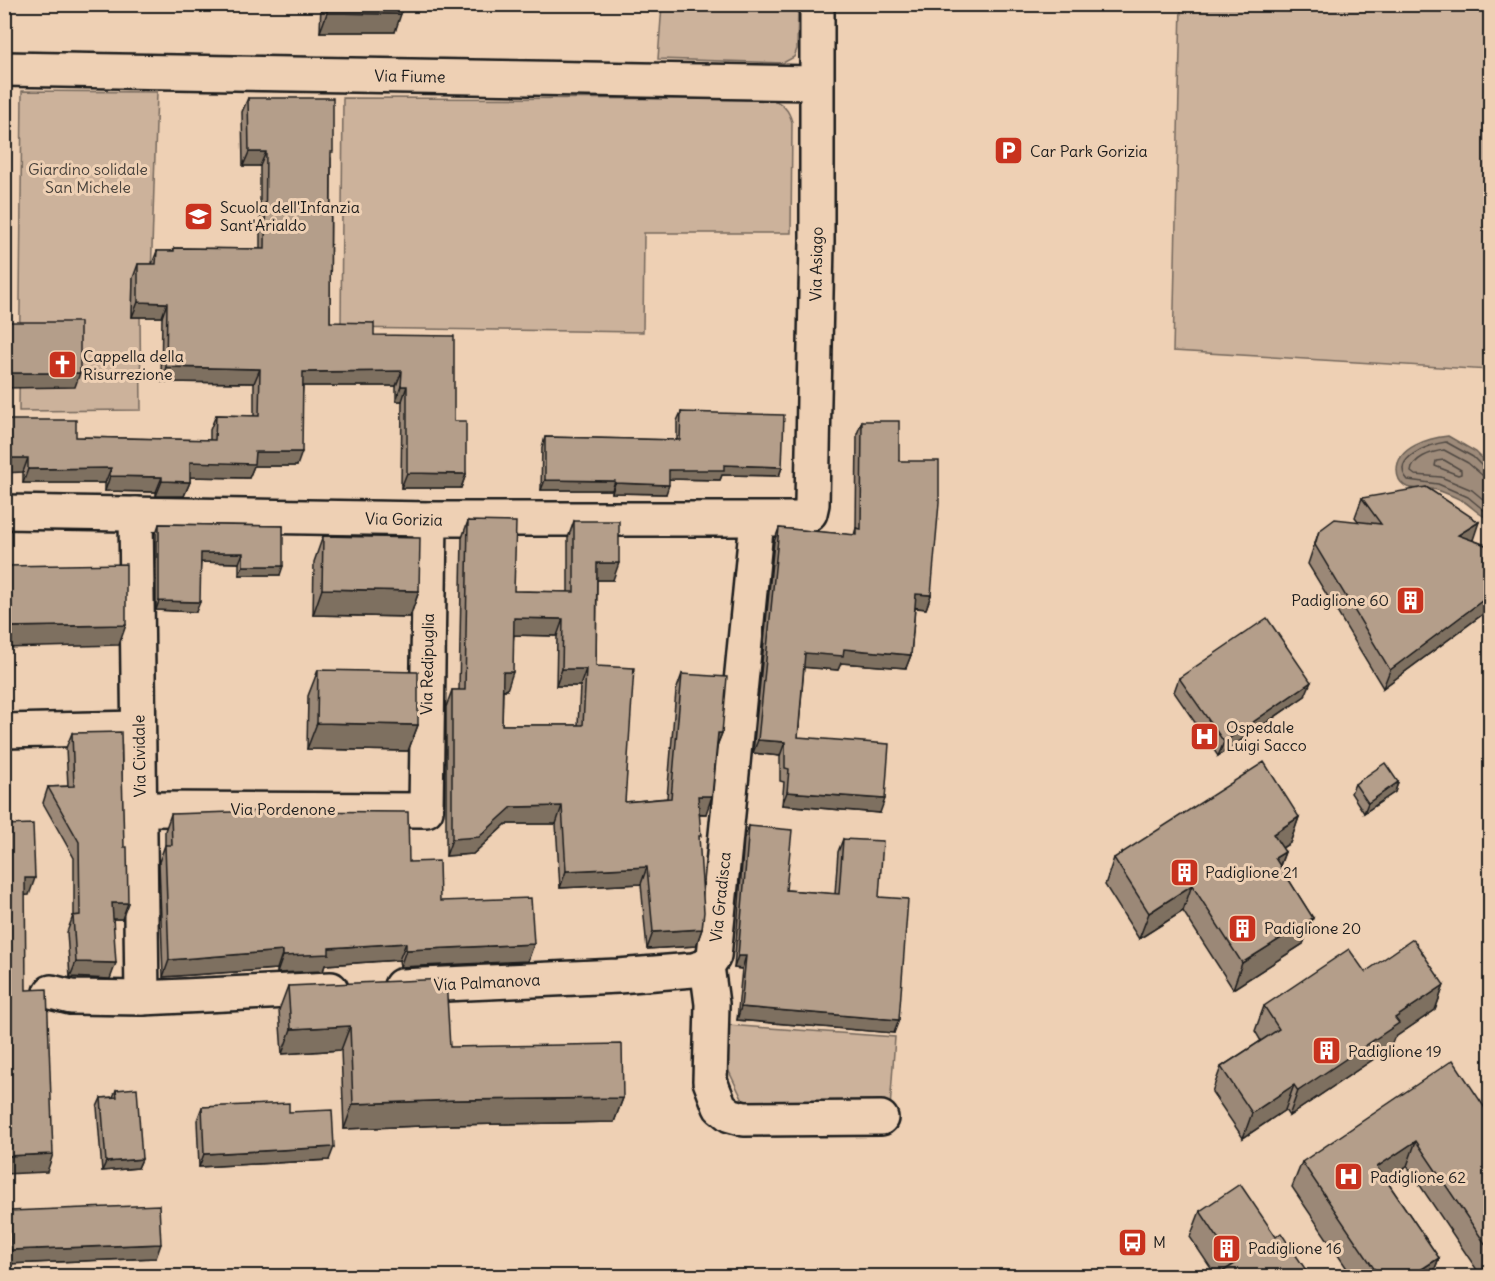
<svg xmlns="http://www.w3.org/2000/svg" width="1495" height="1281" viewBox="0 0 1495 1281" font-family="Delius,sans-serif">
<style>
.green{fill:#ccb29b;stroke:#74675c;stroke-width:1.5}
.water{fill:#9e8b7a;stroke:#6a5f54;stroke-width:1.5}
.lines{fill:none;stroke-linecap:round;stroke-linejoin:round}
.shore{stroke:#504842;stroke-width:1.5}
.minor-casing{stroke:#1c1c1c;stroke-width:38}
.minor{stroke:#eed0b4;stroke-width:33}
.wall{fill:#9b8877;stroke:#1c1c1c;stroke-width:1.5;fill-rule:evenodd}
.shaded-wall{fill:#7e6f61;stroke:#1c1c1c;stroke-width:1.5}
.building{fill:#b49e8a;stroke:#1c1c1c;stroke-width:1.5;fill-rule:evenodd}
.labels{text-anchor:middle;stroke-width:6;stroke-linejoin:round;paint-order:stroke}
.street-label{font-size:16px;fill:#1c1c1c;stroke:#eed0b4}
.poi-label{font-size:16px;fill:#1c1c1c;stroke:#eed0b4;text-anchor:start}
.park-label{font-size:16px;fill:#48423c;stroke:#eed0b4}
</style>
<rect width="100%" height="100%" fill="#eed0b4"/>
<filter id="ink" filterUnits="userSpaceOnUse"><feTurbulence type="fractalNoise" baseFrequency=".0167" numOctaves="2"/><feDisplacementMap in="SourceGraphic" scale="12" xChannelSelector="R" yChannelSelector="G"/><feConvolveMatrix kernelMatrix="1 2 1 2 8 2 1 2 1" color-interpolation-filters="sRGB"/></filter>
<g filter="url(#ink)">
<g class="green">
<path d="M662,5H798L797,49L794,57L783,63L658,59Z"/>
<path d="M1181,5H1490V370L1173,351Z"/>
<path d="M22,91L157,92L151,279L133,278L132,317H140L141,410L19,411Z"/>
<path d="M343,98L770,99C782,102 789,110 792,122L791,233H644L643,332L341,328Z"/>
<path d="M727,1025L895,1037L890,1109L749,1113L724,1061Z"/>
</g>
<path class="water" d="M1448,436L1476,452L1490,466V519C1479,516 1473,507 1463,501C1455,497 1446,493 1437,490C1427,487 1414,491 1405,486C1399,482 1397,476 1397,470C1397,447 1429,438 1448,436Z"/>
<g class="lines">
<g class="shore">
<path d="M1444,460L1461,470V474L1458,475L1435,466L1436,461Z"/>
<path d="M1490,470L1485,469L1473,457L1446,442C1429,444 1389,459 1408,480L1438,484L1468,497L1485,511L1490,513"/>
<path d="M1490,477L1482,475L1468,463L1444,450C1431,452 1412,458 1411,472L1415,475L1441,477L1472,490L1490,505"/>
</g>
<defs>
<g id="minor">
<path d="M4,69L816,83"/>
<path d="M4,512L430,519H803L810,513L812,504L817,241V4"/>
<path d="M136,514L142,998"/>
<path d="M757,520L714,956L707,966L712,1004L710,1081L720,1107L730,1115L744,1119L881,1118"/>
<path d="M4,731L138,728"/>
<path d="M140,809L426,810L430,519"/>
<path d="M401,986L618,976L693,970L707,966"/>
<path d="M51,992L71,997L142,998L331,989"/>
</g>
</defs>
<use href="#minor" class="minor-casing"/>
<use href="#minor" class="minor"/>
</g>
<g class="wall">
<path d="M321,4H402L395,32H320Z"/>
<path d="M248,98L331,158L330,322L374,335L454,421L466,474L461,488H401L402,401H396V386H303L297,466H254L249,478L190,477V482L184,496H156V492L105,491V483H23V472L4,420L76,437L210,440V430L216,415L254,416V383L161,382L162,317H132L133,278L138,264H152L157,251H173L174,248L260,249V166H243L242,112Z"/>
<path d="M681,412L782,467L779,476L722,475L720,480L669,479L666,494L612,493V490H541L542,447L545,437L677,440V421Z"/>
<path d="M862,421L899,461L931,595L926,609L915,608L911,655L906,668L841,663L838,670L804,667L798,737L880,813L782,805L784,782L780,781V756L753,753L774,542L779,528L854,535L856,528L857,434Z"/>
<path d="M1362,498L1491,547V608L1383,688L1308,564L1319,531L1359,522L1355,517Z"/>
<path d="M468,521L514,591L568,592V538L574,521L613,580H597L596,666L625,802L667,798L676,691L682,674L722,733L717,746L706,814H699V841L702,929L696,946L647,949L641,884L560,888L556,824H506L473,854L446,856V707L452,690H459L462,538ZM514,635L557,636L556,686H580L578,725H502L503,690H507Z"/>
<path d="M159,524L283,526L280,575H239V563L201,562L196,612L156,610V533Z"/>
<path d="M323,536L419,591L410,617L313,615L314,562Z"/>
<path d="M318,670L418,725L408,751L307,749L308,696Z"/>
<path d="M1179,678L1305,696L1218,756L1174,692Z"/>
<path d="M72,733L122,919H113L110,979L70,977L67,932L73,916H74V858L43,803L48,787L68,786L66,748Z"/>
<path d="M1398,782L1395,792L1364,813L1351,793L1355,784Z"/>
<path d="M171,814L409,862L440,901L528,961L400,967L399,960L325,965L323,971L277,973V969L163,977L159,862L165,845V831Z"/>
<path d="M1299,817L1290,843L1282,848L1285,852L1280,866L1313,918L1303,944L1233,989L1183,911L1139,939L1105,885L1114,858Z"/>
<path d="M749,826L786,890L835,894L838,852L843,839L879,897L894,1033L737,1020L742,969L734,968L744,838Z"/>
<path d="M1365,972L1444,985L1435,1010L1394,1038L1390,1048L1289,1116L1285,1110L1243,1138L1212,1092L1221,1067L1261,1041L1255,1031L1264,1006Z"/>
<path d="M288,986L450,1047L623,1098L614,1122L447,1125L344,1129L341,1050L282,1054L279,1010Z"/>
<path d="M116,1090L142,1159L138,1168L102,1171L97,1107L101,1098L113,1097Z"/>
<path d="M202,1107L289,1112L329,1160L199,1167L197,1120Z"/>
<path d="M1491,1117V1269L1481,1276L1407,1166L1386,1180L1439,1258L1432,1276H1352L1292,1187L1302,1162Z"/>
<path d="M10,1211L156,1258L6,1264L4,1225Z"/>
<path d="M1200,1211L1276,1237L1216,1276L1190,1237Z"/>
</g>
<g class="shaded-wall">
<path d="M327,13L401,14L395,32H320Z"/>
<path d="M249,152H266L260,166H243Z"/>
<path d="M138,302L167,303L162,317H132Z"/>
<path d="M166,367L260,369L254,383L161,382Z"/>
<path d="M402,371L396,386H297L303,372Z"/>
<path d="M4,373H80L75,387L4,388Z"/>
<path d="M401,386H407L402,401H396Z"/>
<path d="M255,452H302L297,466H254L249,478L185,477L190,462Z"/>
<path d="M4,458H28L23,472L4,473Z"/>
<path d="M724,465L782,467L779,476L722,475L720,480L666,479L669,470Z"/>
<path d="M111,468L105,483H23L28,469Z"/>
<path d="M407,473L466,474L461,488H401Z"/>
<path d="M110,476L162,477L156,492L105,491Z"/>
<path d="M545,480L615,481L612,490H541Z"/>
<path d="M162,481L190,482L184,496H156Z"/>
<path d="M615,483L669,485L666,494L612,493Z"/>
<path d="M1479,522L1473,540L1451,554L1458,535Z"/>
<path d="M201,553H243L239,563L198,562Z"/>
<path d="M597,563H619L613,580H591Z"/>
<path d="M243,566H283L280,575H239Z"/>
<path d="M322,589L419,591L410,617L313,615Z"/>
<path d="M916,594L931,595L926,609L911,607Z"/>
<path d="M1491,594V608L1383,688L1390,670Z"/>
<path d="M159,601L200,602L196,612L156,610Z"/>
<path d="M514,618L563,619L557,636L508,635Z"/>
<path d="M126,625L119,645L4,648V627Z"/>
<path d="M844,649L911,655L906,668L841,663L838,670L800,667L805,653Z"/>
<path d="M562,669H586L580,686H556Z"/>
<path d="M503,672H513L507,690L497,689Z"/>
<path d="M1311,682L1305,696L1218,756L1224,742Z"/>
<path d="M317,723L418,725L408,751L307,749Z"/>
<path d="M718,733H722L715,750Z"/>
<path d="M758,740L785,742L780,756L753,753Z"/>
<path d="M1398,782L1395,792L1364,813L1368,803Z"/>
<path d="M787,792L885,799L880,813L782,805Z"/>
<path d="M698,796H712L706,814L692,813Z"/>
<path d="M562,806L556,824H506L473,854L446,856L452,839L512,807Z"/>
<path d="M1299,817L1290,843L1263,860L1273,834Z"/>
<path d="M1285,852L1275,878V858Z"/>
<path d="M647,867L641,884L560,888L566,871Z"/>
<path d="M25,878H35L29,895L19,896Z"/>
<path d="M1192,885L1183,911L1139,939L1149,913Z"/>
<path d="M112,903H128L122,919H106Z"/>
<path d="M1313,918L1303,944L1233,989L1242,963Z"/>
<path d="M702,929L696,946L647,949L653,932Z"/>
<path d="M406,943L399,960L325,965L323,971L277,973L283,956L329,948Z"/>
<path d="M534,944L528,961L400,967L406,950Z"/>
<path d="M283,951L277,969L163,977L169,960Z"/>
<path d="M738,956H746L742,969L734,968Z"/>
<path d="M76,962L116,963L110,979L70,977Z"/>
<path d="M1444,985L1435,1010L1394,1038L1390,1048L1289,1116L1298,1091L1395,1018Z"/>
<path d="M741,1007L899,1020L894,1033L737,1020Z"/>
<path d="M350,1026L341,1050L282,1054L291,1029Z"/>
<path d="M1294,1085L1285,1110L1243,1138L1252,1113Z"/>
<path d="M623,1098L614,1122L447,1125L344,1129L353,1104L455,1100Z"/>
<path d="M1416,1141L1407,1166L1367,1192L1377,1167Z"/>
<path d="M334,1147L329,1160L199,1167L204,1154Z"/>
<path d="M53,1154L47,1172L4,1174V1156Z"/>
<path d="M142,1159L138,1168L102,1171L106,1162Z"/>
<path d="M161,1244L156,1258L6,1264L11,1250Z"/>
<path d="M1491,1250V1269L1481,1276L1490,1251Z"/>
<path d="M1439,1258L1432,1276H1411Z"/>
</g>
<g class="building">
<path d="M327,4H402L401,14L327,13Z"/>
<path d="M248,98H333V152H331L330,322L374,323V335L454,336V421H466V474L407,473V386H401L402,371L303,372L302,452H255L254,464L190,462V482L162,481V477L110,476L111,468L28,469V458H4V420H76V437L215,440L216,415L259,416L260,369L166,367L167,303L138,302V264H156L157,251H174V248L265,249L266,152H249Z"/>
<rect x="4" y="322" width="76" height="51"/>
<path d="M681,412L784,415L782,467L724,465V470H669V485L615,483V481L545,480V437L680,440Z"/>
<path d="M862,421H899V461H939V503L931,595L916,594L911,655L844,649L843,656L805,653L798,737L889,744L885,799L787,792L789,769L785,768V742L758,740L779,528L856,535V528L861,529Z"/>
<path d="M1426,487L1479,522L1458,535L1491,547V594L1390,670L1315,545L1319,531L1335,519L1381,524L1362,498Z"/>
<path d="M468,521L516,522L514,591L574,592V521H619V563H597L596,666L634,668L625,802L671,798L682,674L727,677L722,733H718L712,796H698L701,836H699L704,912L702,929L653,932L647,867L566,871L562,806L512,807L479,837L452,839V690H465ZM514,618L563,619L562,669H586L583,725H502L503,672H513Z"/>
<path d="M159,524L283,526V566H243V553H201L200,602L159,601Z"/>
<path d="M323,536L420,538L419,591L322,589Z"/>
<path d="M126,564V625L4,627V566Z"/>
<path d="M1267,618L1311,682L1224,742L1179,678Z"/>
<path d="M318,670L418,672V725L317,723Z"/>
<path d="M121,732L124,847H127L128,903H112L116,963L76,962L73,916L80,915L79,842L48,787L74,786L72,733Z"/>
<path d="M1264,762L1299,817L1273,834L1285,852L1275,858L1313,918L1242,963L1192,885L1149,913L1114,858Z"/>
<path d="M1385,763L1398,782L1368,803L1355,784Z"/>
<path d="M265,811L408,812L409,862L439,861L440,901L531,898L534,944L406,950V943L329,948V954L283,956V951L169,960L165,845H172L171,814Z"/>
<path d="M33,824L35,878H25L26,990L47,989L53,1154L4,1156V825Z"/>
<path d="M749,826L792,830L786,890L839,894L843,839L883,841L879,897L908,899L899,1020L741,1007L746,956H738Z"/>
<path d="M1413,939L1444,985L1395,1018L1399,1023L1298,1091L1294,1085L1252,1113L1221,1067L1279,1029L1264,1006L1349,949L1365,972Z"/>
<path d="M446,979L450,1047L622,1044L623,1098L455,1100L353,1104L350,1026L291,1029L288,986Z"/>
<path d="M1453,1060L1491,1117V1250L1490,1251L1416,1141L1377,1167L1439,1258L1411,1276H1379L1302,1162Z"/>
<path d="M137,1088L142,1159L106,1162L101,1098L117,1097L116,1090Z"/>
<path d="M289,1103V1112L332,1110L334,1147L204,1154L202,1107Z"/>
<path d="M1240,1184L1276,1237L1281,1233L1310,1276H1216L1235,1264L1200,1211Z"/>
<path d="M159,1205L161,1244L11,1250L10,1211Z"/>
</g>
</g>
<defs>
<symbol id="parking-square" viewBox="-11 -11 22 22"><rect x="-9" y="-9" width="18" height="18" rx="4" fill="#c8321e" stroke="#eed0b4"/><path d="M-3.5-5.5H1a3.5 3.5 0 0 1 0 7H-1V5.5H-3.5ZM-1-3.4V-.6H.8a1.4 1.4 0 0 0 0-2.8Z" fill="#fff"/></symbol>
<symbol id="school-square" viewBox="-11 -11 22 22"><rect x="-9" y="-9" width="18" height="18" rx="4" fill="#c8321e" stroke="#eed0b4"/><path d="M0-5L7-2L0 1L-7-2ZM-4 1L0 2.5L4 1V4Q0 6-4 4Z" fill="#fff"/></symbol>
<symbol id="church-square" viewBox="-11 -11 22 22"><rect x="-9" y="-9" width="18" height="18" rx="4" fill="#c8321e" stroke="#eed0b4"/><path d="M-1.2-6h2.4v3.5h3.3v2.4h-3.3V6h-2.4V-.1h-3.3v-2.4h3.3Z" fill="#fff"/></symbol>
<symbol id="building-square" viewBox="-11 -11 22 22"><rect x="-9" y="-9" width="18" height="18" rx="4" fill="#c8321e" stroke="#eed0b4"/><path d="M-4-6H4V6H1V3H-1V6H-4ZM-2.5-4.3h1.7v1.8h-1.7ZM.8-4.3h1.7v1.8H.8ZM-2.5-1h1.7V.8h-1.7ZM.8-1h1.7V.8H.8Z" fill="#fff"/></symbol>
<symbol id="hospital-square" viewBox="-11 -11 22 22"><rect x="-9" y="-9" width="18" height="18" rx="4" fill="#c8321e" stroke="#eed0b4"/><path d="M-5-5h3v3.5h4V-5h3V5h-3V1.5h-4V5h-3Z" fill="#fff"/></symbol>
<symbol id="bus-square" viewBox="-11 -11 22 22"><rect x="-9" y="-9" width="18" height="18" rx="4" fill="#c8321e" stroke="#eed0b4"/><path d="M-5-6H5V4H4V6H2V4H-2V6H-4V4H-5ZM-3.5-4V0h7V-4ZM-3.5 1.2v1.5H-2V1.2ZM2 1.2v1.5H3.5V1.2Z" fill="#fff"/></symbol>
</defs>
<g fill-rule="evenodd">
<use href="#parking-square" x="992" y="134" width="33" height="33"/>
<use href="#school-square" x="182" y="200" width="33" height="33"/>
<use href="#church-square" x="46" y="348" width="33" height="33"/>
<use href="#building-square" x="1394" y="584" width="33" height="33"/>
<use href="#hospital-square" x="1188" y="720" width="33" height="33"/>
<use href="#building-square" x="1168" y="856" width="33" height="33"/>
<use href="#building-square" x="1226" y="912" width="33" height="33"/>
<use href="#building-square" x="1310" y="1034" width="33" height="33"/>
<use href="#hospital-square" x="1332" y="1160" width="33" height="33"/>
<use href="#bus-square" x="1116" y="1226" width="33" height="33"/>
<use href="#building-square" x="1210" y="1232" width="33" height="33"/>
</g>
<g class="labels">
<g class="street-label">
<text transform="translate(410 76) rotate(1)" y="6">Via Fiume</text>
<text transform="translate(816 264) rotate(-89)" y="6">Via Asiago</text>
<text transform="translate(404 519) rotate(1)" y="6">Via Gorizia</text>
<text transform="translate(427 664) rotate(-89)" y="6">Via Redipuglia</text>
<text transform="translate(139 756) rotate(-91)" y="6">Via Cividale</text>
<text x="283" y="815">Via Pordenone</text>
<text transform="translate(720 897) rotate(-84)" y="6">Via Gradisca</text>
<text transform="translate(487 982) rotate(-3)" y="6">Via Palmanova</text>
</g>
<g class="poi-label">
<text x="1030" y="157">Car Park Gorizia</text>
<text x="220" y="213">Scuola dell'Infanzia<tspan x="220" dy="18">Sant'Arialdo</tspan></text>
<text x="83" y="362">Cappella della<tspan x="83" dy="18">Risurrezione</tspan></text>
<text x="1389" y="606" text-anchor="end">Padiglione 60</text>
<text x="1226" y="733">Ospedale<tspan x="1226" dy="18">Luigi Sacco</tspan></text>
<text x="1205" y="878">Padiglione 21</text>
<text x="1264" y="934">Padiglione 20</text>
<text x="1348" y="1057">Padiglione 19</text>
<text x="1370" y="1183">Padiglione 62</text>
<text x="1153" y="1248">M</text>
<text x="1248" y="1254">Padiglione 16</text>
</g>
<g class="park-label">
<text x="88" y="175">Giardino solidale<tspan x="88" dy="18">San Michele</tspan></text>
</g>
</g>
<rect width="1495" height="1281" fill="none" stroke="#eed0b4" stroke-width="24"/>
<rect x="12" y="12" width="1471" height="1257" fill="none" stroke="#1c1c1c" stroke-width="2" filter="url(#ink)"/>
</svg>
